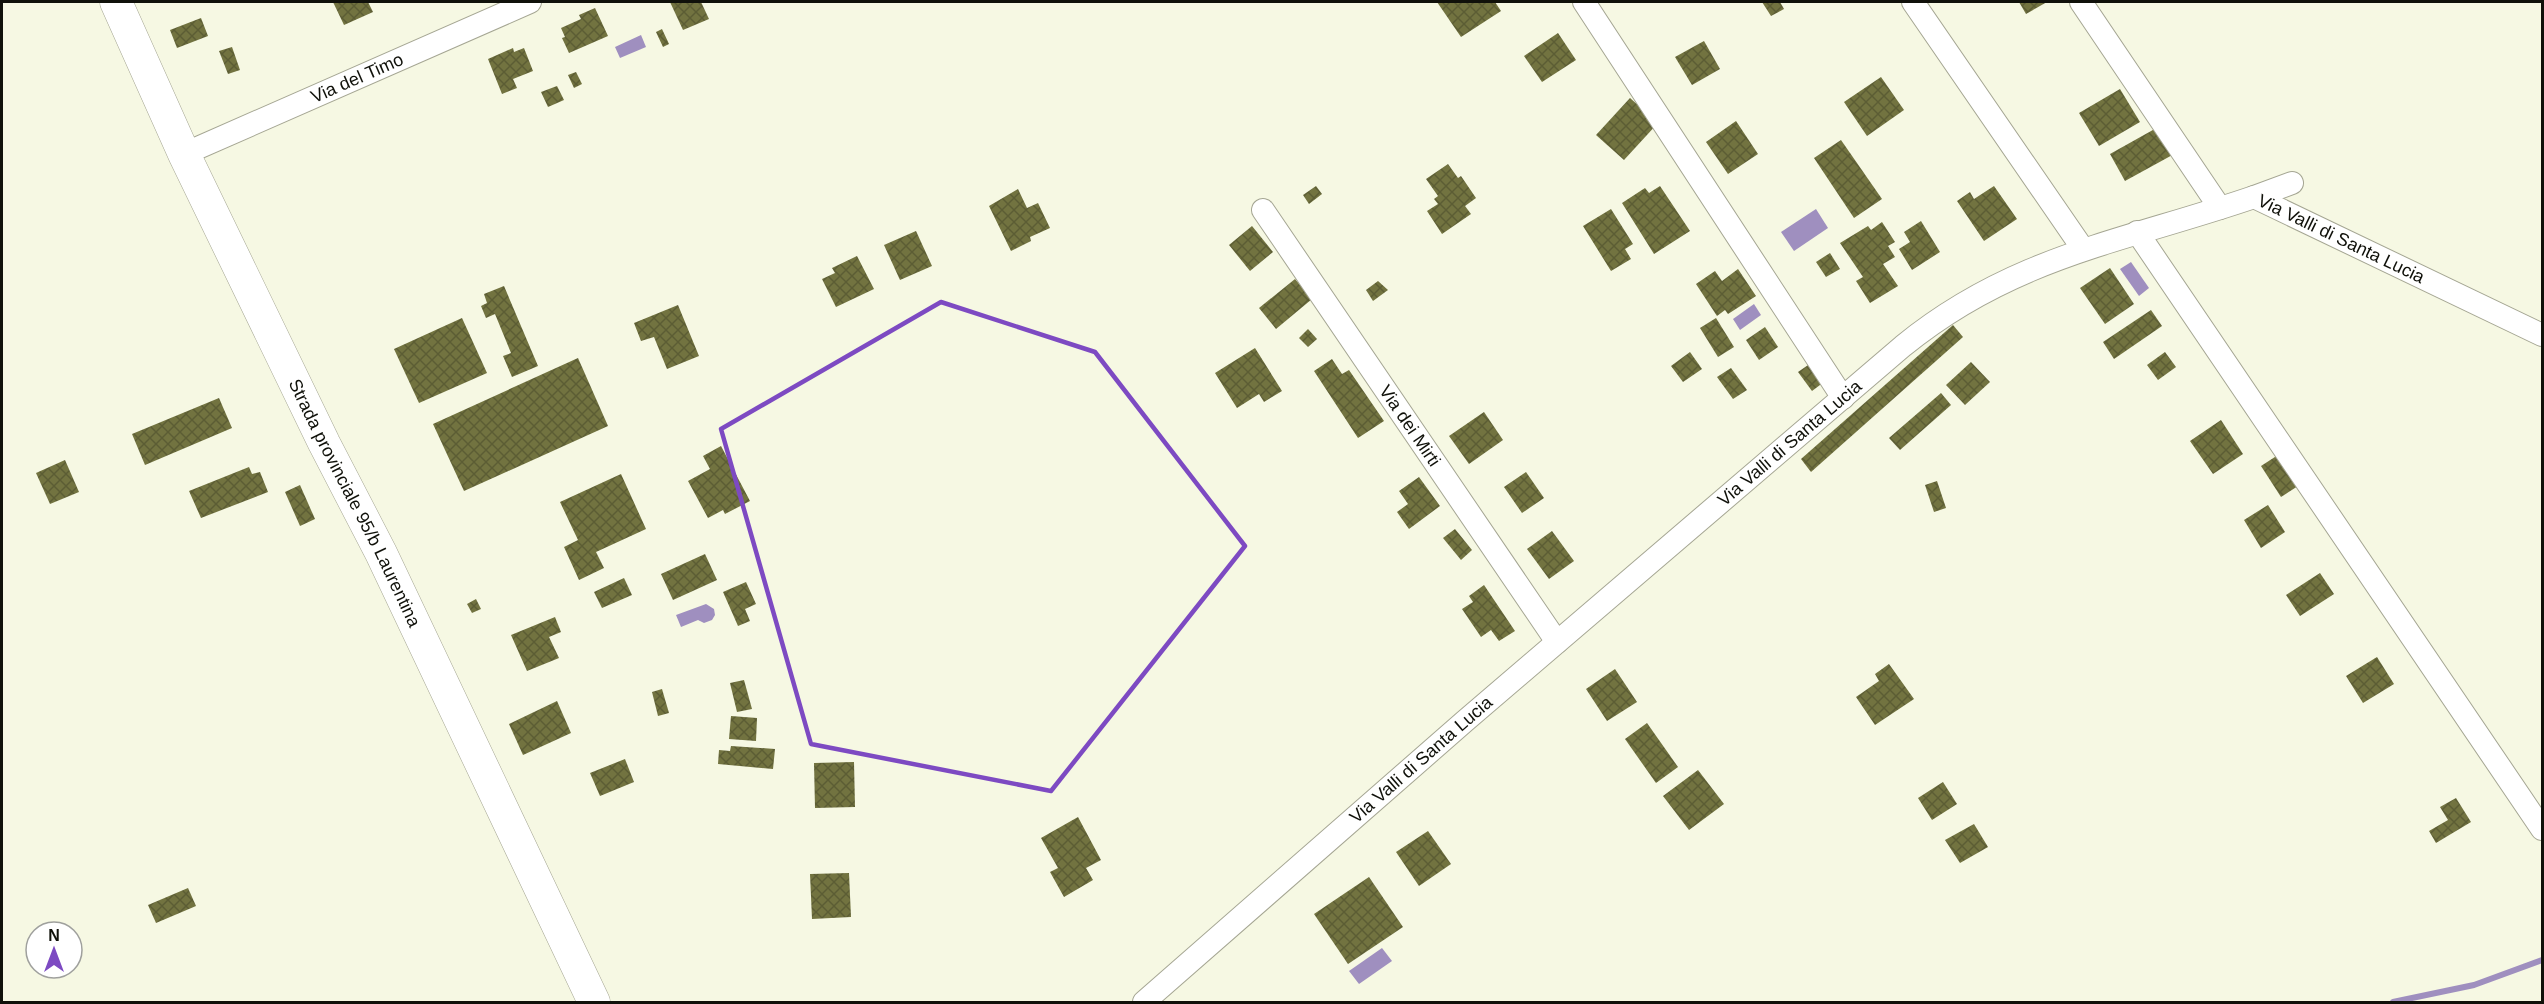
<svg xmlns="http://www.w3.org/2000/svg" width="2544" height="1004" viewBox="0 0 2544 1004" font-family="Helvetica,sans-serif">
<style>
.water{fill:#9f8fbf}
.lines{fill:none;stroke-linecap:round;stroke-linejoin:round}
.stream{stroke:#9f8fbf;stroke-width:6}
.building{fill:url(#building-cross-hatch)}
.minor-casing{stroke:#a5a693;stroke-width:24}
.secondary-casing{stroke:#a5a693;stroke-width:33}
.minor{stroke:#fff;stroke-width:22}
.secondary{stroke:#fff;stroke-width:32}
.marked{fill:none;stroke:#7d4ac2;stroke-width:4.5;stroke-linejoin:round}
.labels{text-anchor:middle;stroke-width:4.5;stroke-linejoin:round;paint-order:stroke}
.street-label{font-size:18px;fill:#10110a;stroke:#fff}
</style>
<defs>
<pattern id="building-cross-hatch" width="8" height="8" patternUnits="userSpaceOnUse" patternTransform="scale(1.5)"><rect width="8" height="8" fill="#727340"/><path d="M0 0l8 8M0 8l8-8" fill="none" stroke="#5c5d34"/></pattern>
</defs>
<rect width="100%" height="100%" fill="#f6f8e3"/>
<g class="water">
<path d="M641,35L646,47L620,58L615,47Z"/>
<path d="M1816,209L1828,228L1794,251L1781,232Z"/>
<path d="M2131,262L2149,288L2139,296L2120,269Z"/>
<path d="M1754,304L1761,315L1740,330L1733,319Z"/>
<path d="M706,604L714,609L715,615L712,620L704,623L698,620L681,627L676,615Z"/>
<path d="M1382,948L1392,961L1359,984L1349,971Z"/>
</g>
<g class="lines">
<path class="stream" d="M2393,1002L2474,985L2542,960"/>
</g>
<g class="building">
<path d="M333,2H368L373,12L344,25Z"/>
<path d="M670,2H701L709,19L683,30Z"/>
<path d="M1437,2H1495L1501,11L1461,37Z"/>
<path d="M1762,2H1780L1784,9L1771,16Z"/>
<path d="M2019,2H2047L2026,14Z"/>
<path d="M595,8L608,36L569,53L562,38L565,37L561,28L581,19L579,15Z"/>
<path d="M201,18L208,36L177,48L170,30Z"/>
<path d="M662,29L669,44L663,47L656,32Z"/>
<path d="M1558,33L1576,60L1542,82L1524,56Z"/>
<path d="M1704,41L1720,69L1692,85L1675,57Z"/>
<path d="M232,47L240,70L228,74L219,51Z"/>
<path d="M513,48L514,52L524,48L533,71L513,79L517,88L502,94L488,59Z"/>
<path d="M576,72L582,84L574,88L568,75Z"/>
<path d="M1881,77L1904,110L1867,136L1844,102Z"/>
<path d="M557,86L564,100L548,107L541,92Z"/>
<path d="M2120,89L2140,122L2099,146L2079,113Z"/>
<path d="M1630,98L1658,123L1624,160L1596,135Z"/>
<path d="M1736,121L1758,154L1728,174L1706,142Z"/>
<path d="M2160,126L2176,153L2125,181L2110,154Z"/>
<path d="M1841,140L1882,199L1854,218L1814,158Z"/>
<path d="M1448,164L1458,178L1461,176L1476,198L1465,206L1471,214L1442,234L1427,211L1438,204L1434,199L1438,196L1426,179Z"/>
<path d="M1316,186L1322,194L1309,204L1303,195Z"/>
<path d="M1660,186L1690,231L1654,254L1622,203L1645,188L1649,193Z"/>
<path d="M1994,186L2017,219L1984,241L1957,201L1970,192L1974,199Z"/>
<path d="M1018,189L1027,208L1038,203L1050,228L1030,237L1031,241L1011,251L989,206Z"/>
<path d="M1611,209L1633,244L1625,249L1631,259L1611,271L1583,226Z"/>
<path d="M1921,221L1940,252L1912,270L1899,249L1910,242L1904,232Z"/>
<path d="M1882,222L1895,242L1888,246L1895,257L1883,264L1898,286L1870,303L1856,281L1863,277L1840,243L1868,226L1871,230Z"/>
<path d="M1252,226L1273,252L1250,271L1229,245Z"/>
<path d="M916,231L932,266L900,280L884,245Z"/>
<path d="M1830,253L1840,269L1826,277L1816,262Z"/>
<path d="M857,256L874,289L836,307L822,279L835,273L832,268Z"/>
<path d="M2110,268L2134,304L2105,324L2080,288Z"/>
<path d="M1738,269L1756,296L1728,314L1725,310L1717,316L1696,284L1715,271L1722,281Z"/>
<path d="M1295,279L1312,299L1276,329L1259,308Z"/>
<path d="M1378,281L1388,290L1373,301L1366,290Z"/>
<path d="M504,286L538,366L512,377L503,356L511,353L495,314L486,318L481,306L487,303L484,294Z"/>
<path d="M678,305L699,356L667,369L654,337L641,341L634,323Z"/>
<path d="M2151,310L2162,326L2114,359L2103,342Z"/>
<path d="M462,318L487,373L419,403L394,349Z"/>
<path d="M1716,318L1734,347L1718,357L1700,328Z"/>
<path d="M1953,325L1963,337L1811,472L1801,459Z"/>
<path d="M1765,327L1778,347L1759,360L1746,340Z"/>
<path d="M1308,329L1317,339L1308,347L1299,338Z"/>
<path d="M1255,348L1282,391L1264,402L1259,394L1237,408L1215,373Z"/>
<path d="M1690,352L1702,369L1683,382L1671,366Z"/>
<path d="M2165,352L2176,367L2158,380L2147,365Z"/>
<path d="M578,358L608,426L464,491L433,424Z"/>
<path d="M1332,359L1342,374L1349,370L1384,421L1358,438L1314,371Z"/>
<path d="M1971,362L1990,382L1965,405L1946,385Z"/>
<path d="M1811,363L1824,382L1812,391L1798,372Z"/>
<path d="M1731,368L1747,390L1733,399L1717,377Z"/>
<path d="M1941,393L1951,405L1900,450L1889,438Z"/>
<path d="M219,398L232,428L145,465L132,434Z"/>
<path d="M1484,412L1503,440L1469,464L1449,436Z"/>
<path d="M2221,420L2243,454L2213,474L2190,441Z"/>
<path d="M721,446L750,501L725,514L723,510L708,518L688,481L710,469L703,456Z"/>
<path d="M2278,455L2298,486L2281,497L2261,466Z"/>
<path d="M65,460L79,492L50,504L36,473Z"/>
<path d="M249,467L252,474L260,472L268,492L201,518L189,491Z"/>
<path d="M1526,472L1544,498L1522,513L1504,487Z"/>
<path d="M621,474L646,529L596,552L604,568L579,580L564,547L578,540L560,502Z"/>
<path d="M1419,477L1440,506L1409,529L1397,512L1408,504L1399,491Z"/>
<path d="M1937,481L1946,508L1934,512L1925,485Z"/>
<path d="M300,485L315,519L300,526L285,492Z"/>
<path d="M2268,505L2285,532L2261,548L2244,520Z"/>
<path d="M1455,529L1472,550L1461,560L1443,538Z"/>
<path d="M1552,531L1574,561L1549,579L1527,549Z"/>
<path d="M705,554L717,580L673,600L661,574Z"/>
<path d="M2320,573L2334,594L2300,616L2286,595Z"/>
<path d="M624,578L632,595L602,608L594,592Z"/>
<path d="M746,582L756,604L745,609L750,621L738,626L723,592Z"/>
<path d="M1484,585L1515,631L1499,641L1491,630L1481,637L1462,609L1473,602L1469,596Z"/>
<path d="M476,599L481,609L472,613L467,604Z"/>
<path d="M555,617L561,632L549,637L559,658L527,671L511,635Z"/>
<path d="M2377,657L2394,684L2363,703L2346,676Z"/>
<path d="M1889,664L1914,699L1875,725L1856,697L1879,681L1875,674Z"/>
<path d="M1615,669L1637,702L1607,721L1586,689Z"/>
<path d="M744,680L752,709L737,712L730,683Z"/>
<path d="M662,689L669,713L658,716L652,692Z"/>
<path d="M557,701L571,733L523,755L509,724Z"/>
<path d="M731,716L757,718L756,741L729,739Z"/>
<path d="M1647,723L1678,767L1656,783L1625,739Z"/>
<path d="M731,746L775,749L773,769L718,764L719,750L730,751Z"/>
<path d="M625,759L634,782L600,796L590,773Z"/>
<path d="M854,762L855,807L815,808L814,763Z"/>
<path d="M1698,770L1724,804L1689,830L1663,796Z"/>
<path d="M1943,782L1957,804L1932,820L1918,798Z"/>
<path d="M2456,798L2471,822L2436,843L2429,831L2448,820L2440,807Z"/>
<path d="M1078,817L1101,860L1086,868L1093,880L1064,897L1050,872L1058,868L1041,838Z"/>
<path d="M1974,824L1988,847L1960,863L1945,840Z"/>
<path d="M1428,831L1451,864L1419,886L1396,852Z"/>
<path d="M849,873L851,917L812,919L810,874Z"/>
<path d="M1369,877L1403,927L1348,964L1314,914Z"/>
<path d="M188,888L196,906L156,923L148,905Z"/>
</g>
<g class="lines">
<defs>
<g id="minor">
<path d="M1584,2L1843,398"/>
<path d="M1913,2L2083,249"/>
<path d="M2081,2L2220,208"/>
<path id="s1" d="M184,154L530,2"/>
<path d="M2254,197L2292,183"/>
<path id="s2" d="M1263,210L1557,642"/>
<path d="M2137,232L2542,829"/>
<path id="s3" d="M1144,1002L1465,721L1903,346C2013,256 2126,241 2254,197L2542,335"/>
</g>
<g id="secondary">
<path id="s4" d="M116,2L184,154L324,443L381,553L594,1002"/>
</g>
</defs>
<use href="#minor" class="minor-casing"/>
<use href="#secondary" class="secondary-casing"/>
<use href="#minor" class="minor"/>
<use href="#secondary" class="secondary"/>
</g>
<path class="marked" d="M941,302L1095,352L1245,546L1051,791L811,744L721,429Z"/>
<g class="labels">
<g class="street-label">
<text dy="6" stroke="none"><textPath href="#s1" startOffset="189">Via del Timo</textPath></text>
<text dy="6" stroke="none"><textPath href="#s3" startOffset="1484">Via Valli di Santa Lucia</textPath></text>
<text dy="6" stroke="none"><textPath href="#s2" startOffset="261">Via dei Mirti</textPath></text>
<text dy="6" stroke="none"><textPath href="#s3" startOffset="854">Via Valli di Santa Lucia</textPath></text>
<text dy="6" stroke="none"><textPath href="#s4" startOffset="555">Strada provinciale 95/b Laurentina</textPath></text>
<text dy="6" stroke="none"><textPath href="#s3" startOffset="368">Via Valli di Santa Lucia</textPath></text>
</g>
</g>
<rect width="2544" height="1004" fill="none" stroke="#10110a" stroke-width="6"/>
<g transform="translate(54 950)"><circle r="28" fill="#ffffff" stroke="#9fa09d" stroke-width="1.5"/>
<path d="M0-4.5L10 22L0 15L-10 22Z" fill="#7d4ac2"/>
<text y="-9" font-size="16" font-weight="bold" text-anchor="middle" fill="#10110a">N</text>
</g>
</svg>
